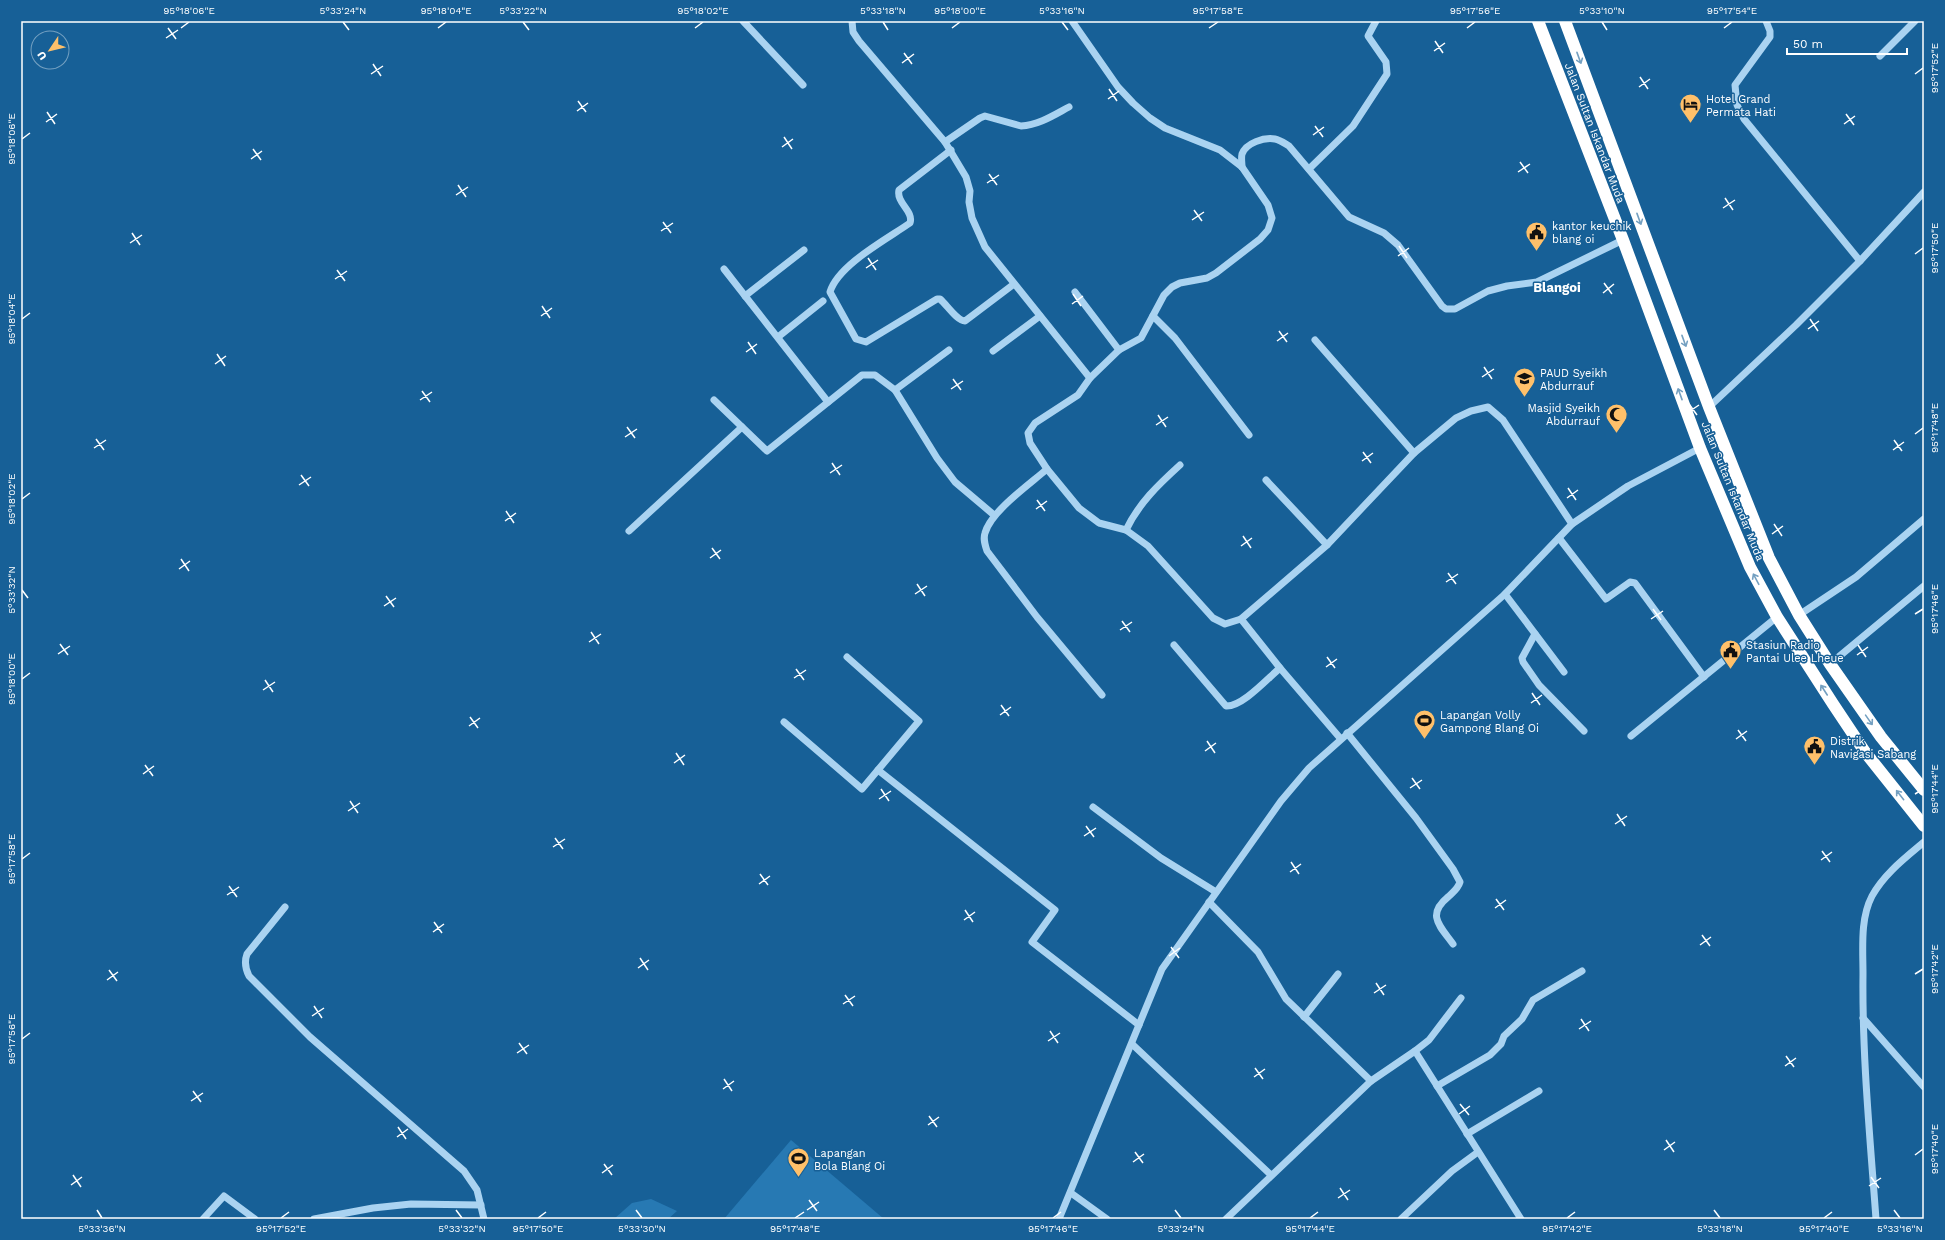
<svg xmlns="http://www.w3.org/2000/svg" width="1945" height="1240" viewBox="0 0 1945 1240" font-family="'Work Sans',sans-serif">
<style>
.green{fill:#2779b3}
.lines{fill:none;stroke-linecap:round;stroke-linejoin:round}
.minor{stroke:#aad3f1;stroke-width:7}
.highway{stroke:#fff;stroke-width:12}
.oneway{stroke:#74a0c1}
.ticks{fill:none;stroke:#fff;stroke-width:1.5}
.labels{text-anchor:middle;stroke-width:3;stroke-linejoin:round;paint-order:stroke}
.poi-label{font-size:11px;fill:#fff;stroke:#176097;text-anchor:start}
.street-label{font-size:11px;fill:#fff;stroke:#176097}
.quarter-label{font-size:13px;font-weight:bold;fill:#fff;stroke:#176097}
.neatline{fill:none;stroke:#fff;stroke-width:1.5}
.ticks-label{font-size:10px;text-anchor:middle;fill:#fff}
</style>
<rect width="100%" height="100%" fill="#176097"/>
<g class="green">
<path d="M791,1140L884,1219H724Z"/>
<path d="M651,1199L677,1211L668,1219H614L632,1203Z"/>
</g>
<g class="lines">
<g class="minor">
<path d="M743,21L803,85"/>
<path d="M852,21L853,32L859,41L945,142L966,177L970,191L969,202L972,218L985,247L1090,378"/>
<path d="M1072,21L1118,87L1133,103L1150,118L1165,128L1220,150L1242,167L1268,205L1272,218L1268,230L1260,239L1216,273L1207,278L1180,283L1172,287L1164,295L1141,338L1119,350L1090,378L1078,395L1035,423L1028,433L1030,443L1047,469L1079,508L1099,523L1126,530L1148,546L1213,618L1225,624L1241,619L1280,668L1340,738"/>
<path d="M1766,21L1770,31V37L1735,85L1737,105L1744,119L1860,261"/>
<path d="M1880,56L1915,21"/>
<path d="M945,142L980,118L985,116L1021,126C1039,125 1054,115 1069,107"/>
<path d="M951,150L899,190C896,203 914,211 910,223C887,239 838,265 830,292L856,339L866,342L937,299H940C947,305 957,321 965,321L1014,284"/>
<path d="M1242,167C1242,163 1241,158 1242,154C1246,143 1264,137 1275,139C1280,140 1284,143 1289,146L1349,217L1384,233L1398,245L1442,306L1446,309H1455L1488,291L1507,286L1537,282L1623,240"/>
<path d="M1309,169L1353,126L1387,74L1386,62L1368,36L1376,21"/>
<path d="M724,269L828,402"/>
<path d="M1075,292L1119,350"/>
<path d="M745,296L804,250"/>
<path d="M1153,316L1175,338L1249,435"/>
<path d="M778,337L823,301"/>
<path d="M1315,340L1414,453"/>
<path d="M993,351L1040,316"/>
<path d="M895,390L949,350"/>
<path d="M714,400L767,451L862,375H875L895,390L937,458L955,482L994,515"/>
<path d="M1709,407L1796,325L1860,261L1924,192"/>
<path d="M1047,469C1030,484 991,511 985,533C983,539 985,545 987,551L1037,617L1102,695"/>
<path d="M1266,480L1327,545"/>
<path d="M1126,530C1139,503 1158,485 1180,465"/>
<path d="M629,531L742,427"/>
<path d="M1559,538L1606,599L1630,582L1635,583L1704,677"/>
<path d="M1505,594L1564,672"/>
<path d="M1799,615L1856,577L1924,519"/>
<path d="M1241,619L1327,545L1414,453L1456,418L1471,411L1488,407L1503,420L1572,524"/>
<path d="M1535,634L1522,658L1523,662L1539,685L1584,731"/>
<path d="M1174,645L1226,706C1242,707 1267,679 1280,668"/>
<path d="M1830,664L1924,586"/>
<path d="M784,722L862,789L919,721L847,657"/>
<path d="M1347,733L1416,818L1453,869L1460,882C1458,889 1453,892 1448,897C1426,915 1440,926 1453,944"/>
<path d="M1631,736L1777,617"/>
<path d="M878,770L1055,910L1032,942L1139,1025"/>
<path d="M1093,807L1161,858L1216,892"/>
<path d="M1209,902L1258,952L1286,999L1371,1081"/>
<path d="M285,907L247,954C244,962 245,968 249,976L310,1037L464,1171L477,1190L484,1219"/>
<path d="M1304,1017L1338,974"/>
<path d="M1863,1018L1924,1087"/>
<path d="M1132,1044L1271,1175"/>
<path d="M1415,1051L1429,1040L1461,998"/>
<path d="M1437,1086L1490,1055L1501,1044L1504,1036L1522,1019L1533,1000L1582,971"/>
<path d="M1467,1134L1539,1091"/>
<path d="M1071,1193L1107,1219"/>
<path d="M203,1219L224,1196L255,1219"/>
<path d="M314,1219L373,1208L411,1204L481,1205"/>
<path d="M1059,1219L1162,969L1281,801L1309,768L1505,594L1572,524L1628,486L1700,448"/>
<path d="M1226,1219L1371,1081L1415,1051L1521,1219"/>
<path d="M1401,1219L1452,1171L1478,1152"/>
<path d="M1876,1219C1870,1137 1862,1055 1863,974C1863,948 1860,919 1872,896C1884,874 1905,858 1924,842"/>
</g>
<g class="highway">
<path d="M1538,21L1623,240L1700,448L1750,567L1777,617L1833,704L1865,752L1924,826"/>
<path d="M1565,21L1709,407L1769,558L1799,615L1830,664L1881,737L1924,790"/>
</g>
</g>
<defs><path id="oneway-shaft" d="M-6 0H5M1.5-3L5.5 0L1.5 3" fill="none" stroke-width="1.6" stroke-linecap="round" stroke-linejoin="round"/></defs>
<g class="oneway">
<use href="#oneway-shaft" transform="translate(1579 58) rotate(70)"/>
<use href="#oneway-shaft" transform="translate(1639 219) rotate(70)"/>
<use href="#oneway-shaft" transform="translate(1684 341) rotate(70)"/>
<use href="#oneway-shaft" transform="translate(1680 394) rotate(-110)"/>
<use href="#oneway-shaft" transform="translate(1756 579) rotate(-118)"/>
<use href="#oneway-shaft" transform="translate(1824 690) rotate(-123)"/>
<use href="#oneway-shaft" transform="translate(1869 720) rotate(55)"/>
<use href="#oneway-shaft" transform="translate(1900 795) rotate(-128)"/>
</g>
<path class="ticks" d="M343,22L349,30M523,22L529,30M883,22L888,30M1062,22L1068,30M1602,22L1607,30M168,28L176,39M181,28L189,22M438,28L446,22M695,28L703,22M952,28L960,22M1209,28L1218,22M1467,28L1475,22M1724,28L1732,22M166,38L178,30M1435,41L1443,53M1434,51L1445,43M904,53L912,64M902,63L914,54M373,64L381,76M371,74L383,66M1915,74L1923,68M1640,77L1648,89M1639,87L1650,79M1109,89L1117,101M1108,99L1119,91M578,101L586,112M577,111L588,103M47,112L55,124M1846,114L1854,125M46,122L57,114M1844,124L1855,116M1315,126L1323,137M1313,135L1324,127M784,137L792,149M22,139L30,133M782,147L793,139M253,149L261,160M251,159L262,151M1520,162L1528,173M1518,172L1530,164M989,174L997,185M987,183L999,175M458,185L466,197M456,195L468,187M1725,198L1733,210M1723,208L1735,200M1194,210L1202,221M1192,220L1204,212M663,222L671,233M661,231L673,223M132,233L140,245M130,243L142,235M1399,246L1407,258M1915,254L1923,248M1398,256L1409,248M868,258L876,270M866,268L878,260M337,270L345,281M335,279L347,271M1604,283L1612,294M1603,293L1614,284M1073,294L1081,306M1072,304L1083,296M542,306L550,318M541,316L552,308M22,319L30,313M1810,319L1818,331M1808,329L1819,321M1279,331L1287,342M1277,341L1288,333M748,342L756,354M746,352L757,344M217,354L225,366M215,364L226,356M1484,367L1492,379M1482,377L1494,369M953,379L961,390M951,389L963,381M422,391L430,402M420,400L432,392M1689,404L1697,415M1687,413L1699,405M1158,415L1166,427M1156,425L1168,417M627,427L635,438M1915,434L1923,428M625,437L637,429M96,439L104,450M1894,440L1902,451M94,448L106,440M1893,450L1904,442M1363,452L1371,463M1362,461L1373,453M832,463L840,475M830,473L842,465M301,475L309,486M299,485L311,477M1568,488L1576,500M1567,498L1578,490M22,499L30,493M1037,500L1045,511M1036,509L1047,501M506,511L514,523M505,521L516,513M1774,524L1782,536M1772,534L1783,526M1243,536L1251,548M1241,546L1252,538M712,548L720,559M710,558L721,550M181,559L189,571M179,569L190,561M1448,573L1456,584M1446,582L1458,574M917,584L925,596M22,590L28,598M915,594L927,586M386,596L394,607M384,606L396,598M1653,609L1661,620M1915,614L1923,609M1651,619L1663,611M1122,621L1130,632M1120,630L1132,622M591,632L599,644M589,642L601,634M60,644L68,655M1858,645L1866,657M58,654L70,646M1857,655L1868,647M1327,657L1335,668M1326,667L1337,659M796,669L804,680M794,678L806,670M22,679L30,673M265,680L273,692M263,690L275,682M1532,693L1540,705M1531,703L1542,695M1001,705L1009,716M1000,715L1011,707M470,717L478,728M469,726L480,718M1738,730L1746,741M1736,739L1747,731M1207,741L1215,753M1205,751L1216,743M676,753L684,765M674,763L685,755M145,765L153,776M143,774L154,766M1412,778L1420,789M1410,788L1422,780M881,789L889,801M1915,794L1923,789M879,799L891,791M350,801L358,813M348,811L360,803M1617,814L1625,826M1615,824L1627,816M1086,826L1094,837M1084,836L1096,828M555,838L563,849M553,847L565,839M1822,851L1830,862M22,859L30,853M1821,860L1832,852M1291,862L1299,874M1290,872L1301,864M760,874L768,885M759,884L770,876M229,886L237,897M227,895L239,887M1496,899L1504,910M1495,908L1506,900M965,910L973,922M964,920L975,912M434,922L442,933M433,932L444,924M1702,935L1710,946M1700,945L1711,937M1171,947L1179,958M1169,956L1180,948M640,958L648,970M638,968L649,960M109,970L117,981M1915,974L1923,969M107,980L118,972M1376,983L1384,995M1374,993L1386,985M845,995L853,1006M843,1004L855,996M314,1006L322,1018M312,1016L324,1008M1581,1019L1589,1031M1579,1029L1591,1021M1050,1031L1058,1043M22,1039L30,1033M1048,1041L1060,1033M519,1043L527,1054M517,1053L529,1045M1786,1056L1794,1067M1785,1066L1796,1058M1255,1068L1263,1079M1254,1077L1265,1069M724,1079L732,1091M723,1089L734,1081M193,1091L201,1102M191,1101L203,1093M1460,1104L1469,1115M1459,1114L1470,1106M929,1116L937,1127M928,1125L939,1117M398,1127L406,1139M397,1137L408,1129M1666,1140L1674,1152M1664,1150L1675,1142M1135,1152L1143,1163M1915,1155L1923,1149M1133,1162L1144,1154M604,1164L612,1175M602,1173L613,1165M73,1175L81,1187M1871,1177L1879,1188M71,1185L82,1177M1869,1186L1881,1178M1340,1188L1348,1200M1338,1198L1350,1190M809,1200L817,1211M97,1210L102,1218M456,1210L462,1218M636,1210L642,1218M807,1210L819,1202M1175,1210L1181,1218M1714,1210L1720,1218M1894,1210L1900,1218M281,1218L289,1212M538,1218L546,1212M795,1218L804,1212M1053,1218L1061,1212M1310,1218L1318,1212M1567,1218L1575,1212M1824,1218L1832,1212"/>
<defs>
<symbol id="hotel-pin" viewBox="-11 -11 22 30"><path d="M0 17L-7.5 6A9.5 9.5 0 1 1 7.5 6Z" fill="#ffc06a" stroke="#176097"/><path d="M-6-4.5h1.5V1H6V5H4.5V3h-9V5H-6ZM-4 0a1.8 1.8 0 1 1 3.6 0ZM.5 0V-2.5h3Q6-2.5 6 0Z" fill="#111"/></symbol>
<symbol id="civic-pin" viewBox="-11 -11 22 30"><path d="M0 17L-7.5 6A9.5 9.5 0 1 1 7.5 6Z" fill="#ffc06a" stroke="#176097"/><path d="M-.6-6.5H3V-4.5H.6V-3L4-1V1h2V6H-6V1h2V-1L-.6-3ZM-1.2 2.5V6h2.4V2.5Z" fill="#111"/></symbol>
<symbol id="school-pin" viewBox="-11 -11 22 30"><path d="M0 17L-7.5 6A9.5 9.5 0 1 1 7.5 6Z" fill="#ffc06a" stroke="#176097"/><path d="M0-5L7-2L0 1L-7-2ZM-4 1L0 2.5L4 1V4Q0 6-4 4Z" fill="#111"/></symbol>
<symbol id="mosque-pin" viewBox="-11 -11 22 30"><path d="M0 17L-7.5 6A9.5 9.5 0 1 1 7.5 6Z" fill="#ffc06a" stroke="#176097"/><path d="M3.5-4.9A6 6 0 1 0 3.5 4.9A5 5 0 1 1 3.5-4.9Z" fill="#111"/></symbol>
<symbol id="stadium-pin" viewBox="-11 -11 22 30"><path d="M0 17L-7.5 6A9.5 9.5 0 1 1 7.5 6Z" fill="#ffc06a" stroke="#176097"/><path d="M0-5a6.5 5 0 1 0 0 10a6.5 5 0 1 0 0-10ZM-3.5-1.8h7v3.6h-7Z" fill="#111"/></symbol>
</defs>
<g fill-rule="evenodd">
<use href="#hotel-pin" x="1678" y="92" width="25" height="34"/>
<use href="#civic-pin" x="1524" y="220" width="25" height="34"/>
<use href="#school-pin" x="1512" y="366" width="25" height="34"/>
<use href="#mosque-pin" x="1604" y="402" width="25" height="34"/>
<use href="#civic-pin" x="1718" y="638" width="25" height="34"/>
<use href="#stadium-pin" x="1412" y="708" width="25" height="34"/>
<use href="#civic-pin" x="1802" y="734" width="25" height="34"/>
<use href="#stadium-pin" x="786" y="1146" width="25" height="34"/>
</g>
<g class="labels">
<g class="poi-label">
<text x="1706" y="103">Hotel Grand<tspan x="1706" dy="13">Permata Hati</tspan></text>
<text x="1552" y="230">kantor keuchik<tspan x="1552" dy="13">blang oi</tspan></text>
<text x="1540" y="377">PAUD Syeikh<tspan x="1540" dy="13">Abdurrauf</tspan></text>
<text x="1600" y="412" text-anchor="end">Masjid Syeikh<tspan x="1600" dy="13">Abdurrauf</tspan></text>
<text x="1746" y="649">Stasiun Radio<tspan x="1746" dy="13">Pantai Ulee Lheue</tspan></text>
<text x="1440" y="719">Lapangan Volly<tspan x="1440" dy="13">Gampong Blang Oi</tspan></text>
<text x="1830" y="745">Distrik<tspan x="1830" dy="13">Navigasi Sabang</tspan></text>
<text x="814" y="1157">Lapangan<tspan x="814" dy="13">Bola Blang Oi</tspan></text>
</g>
<g class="street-label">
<text transform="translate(1595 133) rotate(69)" y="4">Jalan Sultan Iskandar Muda</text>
<text transform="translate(1733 491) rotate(68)" y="4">Jalan Sultan Iskandar Muda</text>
</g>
<g class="quarter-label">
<text x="1557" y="292">Blangoi</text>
</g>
</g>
<rect width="1945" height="1240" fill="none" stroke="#176097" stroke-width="44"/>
<g transform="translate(50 50) rotate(235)"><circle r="19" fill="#176097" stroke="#74a0c1"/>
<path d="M0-3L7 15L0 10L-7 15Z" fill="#ffc06a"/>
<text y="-6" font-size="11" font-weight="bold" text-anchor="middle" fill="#ffffff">U</text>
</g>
<path d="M1787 48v6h120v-6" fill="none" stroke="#ffffff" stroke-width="2"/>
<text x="1793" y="48" font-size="12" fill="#ffffff" stroke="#176097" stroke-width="3" paint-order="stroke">50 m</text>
<rect x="22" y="22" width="1901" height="1196" class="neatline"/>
<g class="ticks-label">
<text x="189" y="14">95°18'06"E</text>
<text x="343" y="14">5°33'24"N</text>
<text x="446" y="14">95°18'04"E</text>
<text x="523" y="14">5°33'22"N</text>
<text x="703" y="14">95°18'02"E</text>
<text x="883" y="14">5°33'18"N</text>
<text x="960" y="14">95°18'00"E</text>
<text x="1062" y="14">5°33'16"N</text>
<text x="1218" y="14">95°17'58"E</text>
<text x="1475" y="14">95°17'56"E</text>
<text x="1602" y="14">5°33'10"N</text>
<text x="1732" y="14">95°17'54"E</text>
<text transform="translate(1934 68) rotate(-90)" y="4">95°17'52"E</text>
<text transform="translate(11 139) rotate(-90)" y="4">95°18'06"E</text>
<text transform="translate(1934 248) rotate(-90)" y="4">95°17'50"E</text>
<text transform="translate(11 319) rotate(-90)" y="4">95°18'04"E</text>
<text transform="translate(1934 428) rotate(-90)" y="4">95°17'48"E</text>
<text transform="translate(11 499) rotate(-90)" y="4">95°18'02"E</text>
<text transform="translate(11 590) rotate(-90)" y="4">5°33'32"N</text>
<text transform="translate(1934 609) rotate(-90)" y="4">95°17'46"E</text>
<text transform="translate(11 679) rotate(-90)" y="4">95°18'00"E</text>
<text transform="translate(1934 789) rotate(-90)" y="4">95°17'44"E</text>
<text transform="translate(11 859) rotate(-90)" y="4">95°17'58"E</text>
<text transform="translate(1934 969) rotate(-90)" y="4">95°17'42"E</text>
<text transform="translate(11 1039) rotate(-90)" y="4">95°17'56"E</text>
<text transform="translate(1934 1149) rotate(-90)" y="4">95°17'40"E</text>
<text x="102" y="1232">5°33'36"N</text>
<text x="281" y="1232">95°17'52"E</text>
<text x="462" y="1232">5°33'32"N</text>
<text x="538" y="1232">95°17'50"E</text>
<text x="642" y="1232">5°33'30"N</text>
<text x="795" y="1232">95°17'48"E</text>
<text x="1053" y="1232">95°17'46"E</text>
<text x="1181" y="1232">5°33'24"N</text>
<text x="1310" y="1232">95°17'44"E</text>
<text x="1567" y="1232">95°17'42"E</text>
<text x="1720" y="1232">5°33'18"N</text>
<text x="1824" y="1232">95°17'40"E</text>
<text x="1900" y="1232">5°33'16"N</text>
</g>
</svg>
